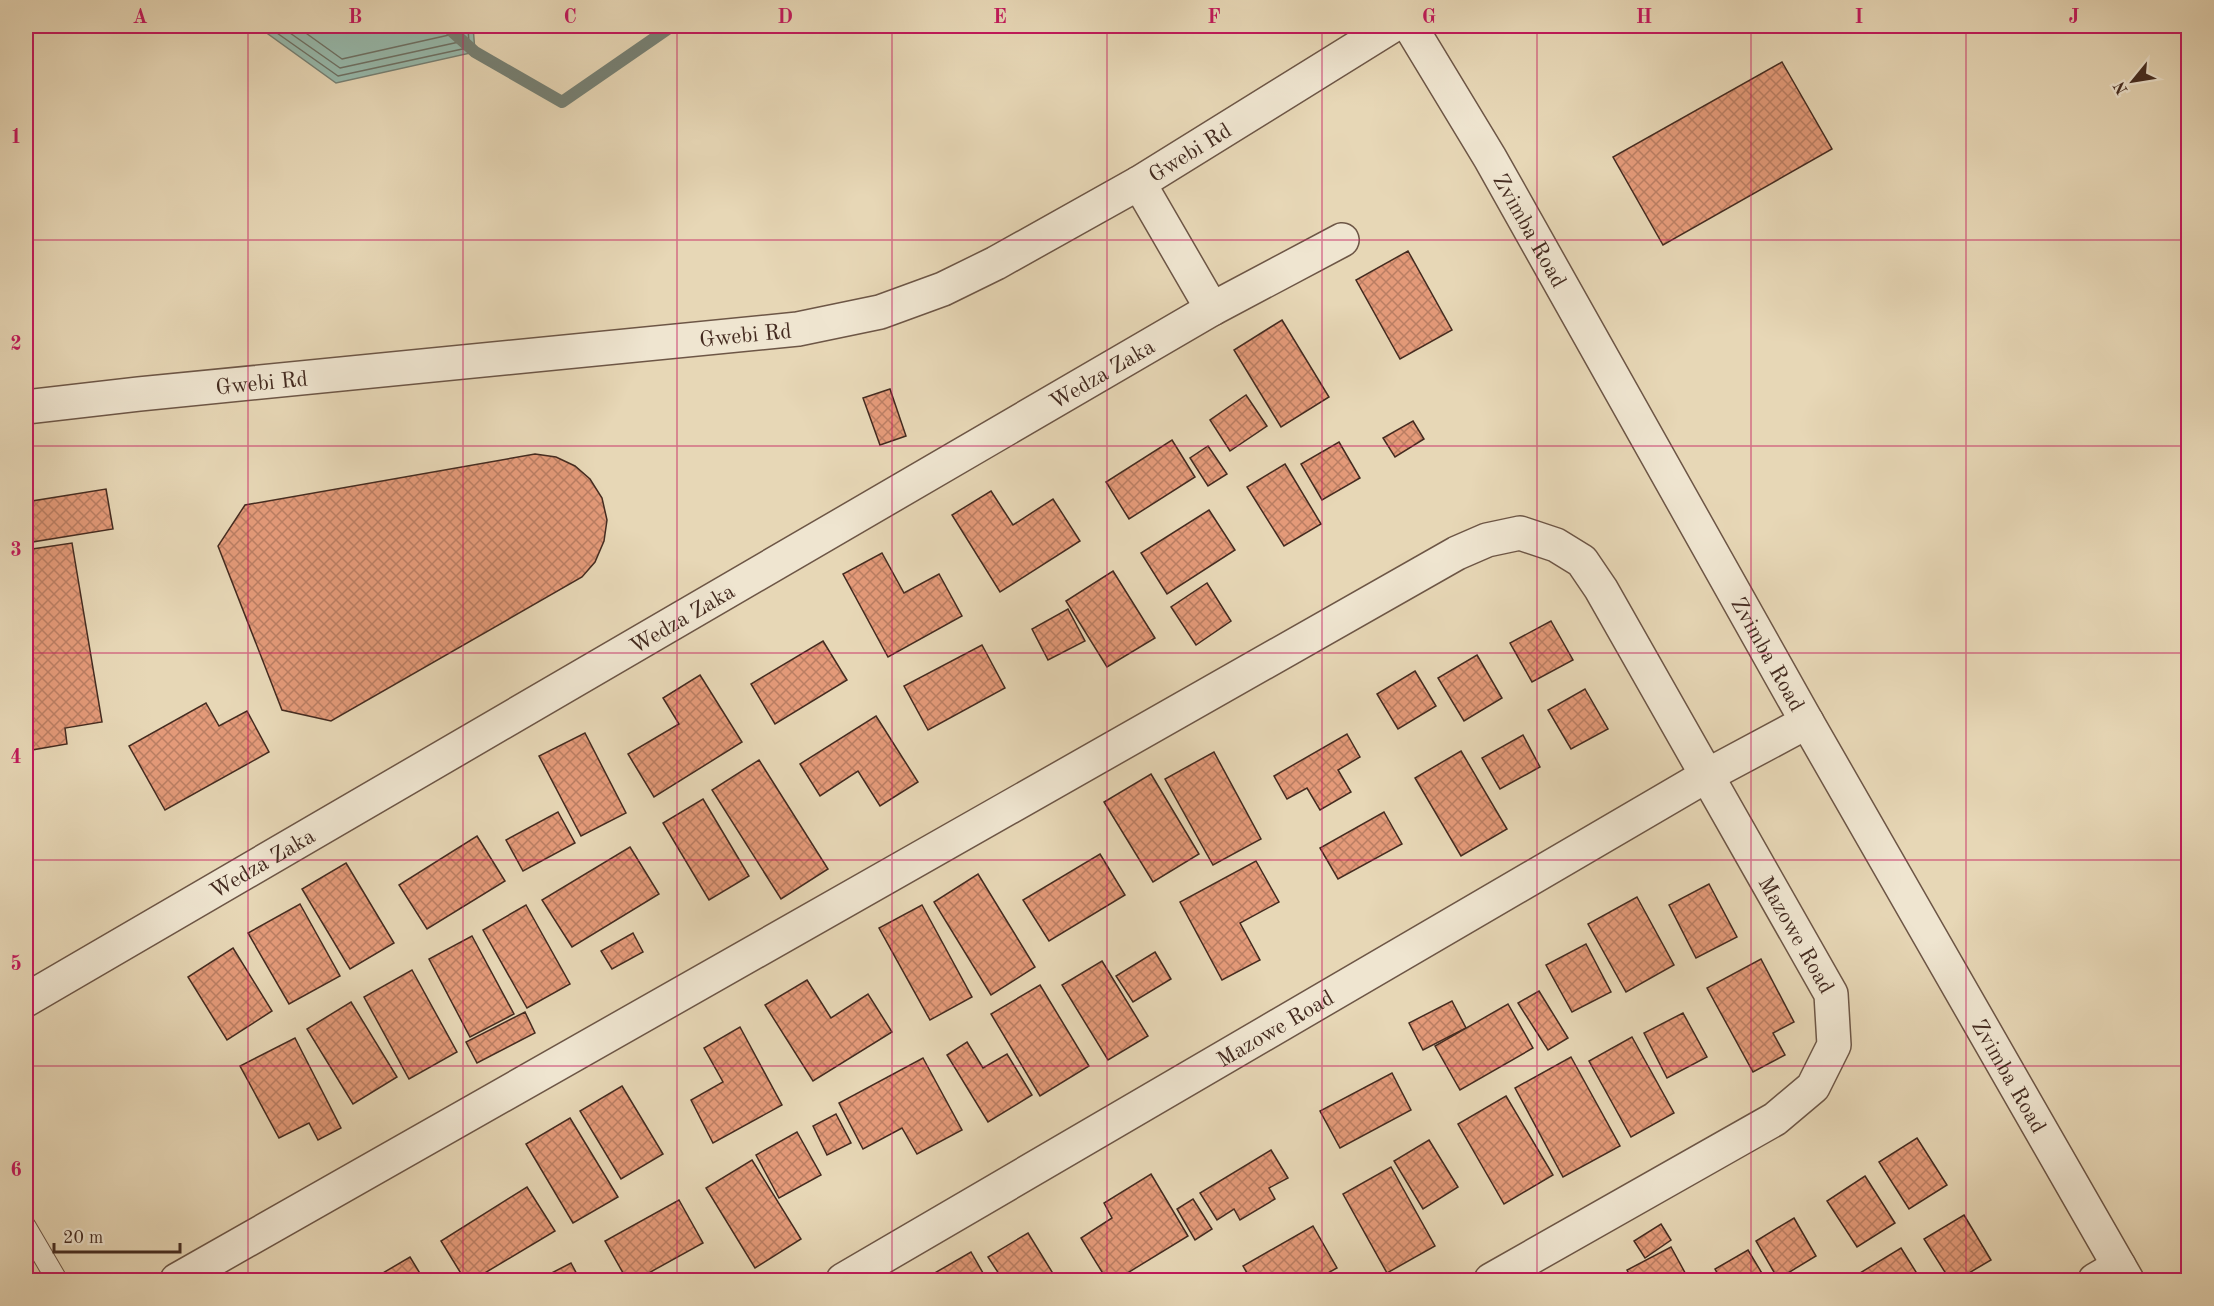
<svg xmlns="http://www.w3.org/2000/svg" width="2214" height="1306" viewBox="0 0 2214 1306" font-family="'Old Standard TT',serif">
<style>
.water{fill:#97baad;stroke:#768175;stroke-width:1.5}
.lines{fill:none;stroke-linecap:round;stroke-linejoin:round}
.shore{stroke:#6e7266;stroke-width:1.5}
.stream{stroke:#768175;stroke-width:12}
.building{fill:url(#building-cross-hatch);stroke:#442b20;stroke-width:1.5}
.service-casing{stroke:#6d5646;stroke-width:22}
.minor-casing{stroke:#6d5646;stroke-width:36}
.tertiary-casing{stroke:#6d5646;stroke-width:36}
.service{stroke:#efe5d0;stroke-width:20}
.minor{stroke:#efe5d0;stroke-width:33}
.tertiary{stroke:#efe5d0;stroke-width:33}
.grid{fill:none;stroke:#c2185b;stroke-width:1.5;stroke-opacity:0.55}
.labels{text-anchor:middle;stroke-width:4.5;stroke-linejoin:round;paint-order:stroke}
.street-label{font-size:22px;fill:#442b20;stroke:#efe5d0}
.neatline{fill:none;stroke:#c2185b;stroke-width:2}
.grid-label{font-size:20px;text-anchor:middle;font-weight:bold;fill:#c2185b}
</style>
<defs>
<pattern id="building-cross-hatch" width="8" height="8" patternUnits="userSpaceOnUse" patternTransform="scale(1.5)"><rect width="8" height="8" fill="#e49a79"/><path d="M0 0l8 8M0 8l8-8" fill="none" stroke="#ba7e63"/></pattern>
</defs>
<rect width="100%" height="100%" fill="#e7d7b6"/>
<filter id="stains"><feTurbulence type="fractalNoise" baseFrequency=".00333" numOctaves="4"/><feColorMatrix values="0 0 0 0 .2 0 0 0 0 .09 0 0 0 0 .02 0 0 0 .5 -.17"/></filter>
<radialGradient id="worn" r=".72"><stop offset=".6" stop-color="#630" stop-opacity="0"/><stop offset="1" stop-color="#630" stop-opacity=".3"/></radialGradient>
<path class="water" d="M257,26H473L475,52L336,83Z"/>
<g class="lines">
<g class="shore">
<path d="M267,26L338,76L467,48L469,45L468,26"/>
<path d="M280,26L340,68L459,42L461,39L460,26"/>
<path d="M296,26L342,59L449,35L451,26"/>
</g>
<path class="stream" d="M446,26L475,52L562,102L672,26"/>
</g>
<g class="building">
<path d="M1782,62L1832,149L1663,245L1613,157Z"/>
<path d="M1408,251L1452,330L1400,359L1356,280Z"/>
<path d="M1282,320L1329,397L1281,427L1234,350Z"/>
<path d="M890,389L906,436L880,445L863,398Z"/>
<path d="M1246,395L1267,426L1230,451L1210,420Z"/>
<path d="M1413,421L1424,439L1395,457L1383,438Z"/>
<path d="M1172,440L1195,477L1129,519L1106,482Z"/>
<path d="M1339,442L1360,478L1322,500L1301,464Z"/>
<path d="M1208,446L1227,474L1208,486L1190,458Z"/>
<path d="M535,454L556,457L575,466L590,479L602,498L607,520L604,541L595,562L582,577L331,721L282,710L218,546L245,505Z"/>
<path d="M1285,464L1321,524L1284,546L1247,487Z"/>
<path d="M106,489L113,529L26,543V502Z"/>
<path d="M991,491L1013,525L1053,499L1080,541L1000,592L952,515Z"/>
<path d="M1209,510L1235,550L1167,594L1141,553Z"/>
<path d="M72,543L102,722L65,728L67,744L26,751V550Z"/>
<path d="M882,553L904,593L939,574L962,616L888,657L843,574Z"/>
<path d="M1113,571L1155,638L1107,667L1066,601Z"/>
<path d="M1207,583L1231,621L1196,645L1171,607Z"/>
<path d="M1068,609L1085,641L1048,660L1032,629Z"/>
<path d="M1551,621L1573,660L1532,682L1510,643Z"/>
<path d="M823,641L847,680L775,724L751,684Z"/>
<path d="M982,645L1005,688L928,730L904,686Z"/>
<path d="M1477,655L1502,698L1464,721L1438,678Z"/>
<path d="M1415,671L1436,706L1398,729L1377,694Z"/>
<path d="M700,675L742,742L654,797L628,754L679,724L663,698Z"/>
<path d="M1585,689L1608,729L1571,749L1548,710Z"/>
<path d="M206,703L219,726L247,711L269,752L165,810L129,746Z"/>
<path d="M876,716L918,782L880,806L858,771L820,796L800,764Z"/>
<path d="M585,733L626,813L581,836L539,756Z"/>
<path d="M1347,734L1360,757L1338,770L1351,792L1320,810L1307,788L1287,799L1274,776Z"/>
<path d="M1523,735L1540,767L1500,789L1482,758Z"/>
<path d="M1461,751L1507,829L1461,856L1415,778Z"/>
<path d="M1214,752L1261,839L1213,865L1165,779Z"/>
<path d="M759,760L828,869L781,899L712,790Z"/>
<path d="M1151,774L1199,854L1153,882L1104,802Z"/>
<path d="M703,799L749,876L709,900L663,823Z"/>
<path d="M558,812L575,843L523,871L506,840Z"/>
<path d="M1384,812L1402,844L1338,879L1320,848Z"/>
<path d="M477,836L505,881L427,929L399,885Z"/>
<path d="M630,847L659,894L572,947L542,900Z"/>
<path d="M1100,854L1125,895L1049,941L1023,900Z"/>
<path d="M1256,861L1279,902L1240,923L1260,960L1222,980L1180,902Z"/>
<path d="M346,863L394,943L350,969L302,889Z"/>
<path d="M978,874L1035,967L991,995L934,902Z"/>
<path d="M1709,884L1737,937L1696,958L1669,905Z"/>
<path d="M1637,897L1674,965L1626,992L1588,924Z"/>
<path d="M300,904L340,976L289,1004L248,933Z"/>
<path d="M526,905L570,984L527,1008L483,930Z"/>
<path d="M922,905L972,997L930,1020L879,928Z"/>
<path d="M633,933L643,952L612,969L601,951Z"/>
<path d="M472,936L514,1014L470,1037L429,959Z"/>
<path d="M1586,944L1611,992L1572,1012L1546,965Z"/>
<path d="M233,948L272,1011L227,1040L188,977Z"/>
<path d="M1155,952L1171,979L1133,1002L1116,976Z"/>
<path d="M1761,959L1794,1022L1773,1033L1785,1055L1753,1072L1707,988Z"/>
<path d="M1102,961L1148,1036L1108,1060L1062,985Z"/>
<path d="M412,970L457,1052L409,1079L364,997Z"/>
<path d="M807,980L831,1018L868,994L892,1032L813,1081L765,1005Z"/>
<path d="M1040,985L1089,1066L1040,1096L991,1014Z"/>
<path d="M1539,991L1568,1038L1548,1050L1518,1003Z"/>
<path d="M1452,1001L1466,1028L1423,1050L1409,1023Z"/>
<path d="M351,1002L397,1077L353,1104L307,1029Z"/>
<path d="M1508,1004L1533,1048L1460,1090L1435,1046Z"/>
<path d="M525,1012L535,1033L477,1063L466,1042Z"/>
<path d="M1683,1013L1707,1057L1667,1078L1644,1033Z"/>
<path d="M740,1027L782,1105L713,1143L691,1100L723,1082L704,1048Z"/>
<path d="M1632,1037L1674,1113L1631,1137L1589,1061Z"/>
<path d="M295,1038L341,1128L318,1140L309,1123L279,1138L240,1066Z"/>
<path d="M967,1042L983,1068L1007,1054L1032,1095L988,1122L947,1055Z"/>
<path d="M1571,1057L1620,1146L1563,1177L1515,1088Z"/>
<path d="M923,1058L962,1130L917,1154L902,1128L863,1149L839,1103Z"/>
<path d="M1392,1073L1411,1110L1340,1148L1320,1111Z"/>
<path d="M622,1086L663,1154L621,1179L580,1111Z"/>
<path d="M1506,1096L1553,1175L1504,1204L1458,1124Z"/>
<path d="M836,1114L851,1143L827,1155L813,1126Z"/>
<path d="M570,1118L618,1197L573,1223L526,1144Z"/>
<path d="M797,1132L821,1175L779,1198L756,1155Z"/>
<path d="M1917,1138L1947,1185L1909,1209L1879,1162Z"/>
<path d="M1429,1140L1458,1187L1423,1209L1394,1161Z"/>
<path d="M1271,1150L1288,1178L1269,1188L1275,1199L1240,1220L1234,1209L1217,1220L1200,1193Z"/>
<path d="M752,1160L801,1239L755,1268L706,1188Z"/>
<path d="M1391,1167L1435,1246L1387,1273L1343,1194Z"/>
<path d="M1151,1174L1188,1236L1116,1280H1107L1081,1238L1112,1218L1104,1203Z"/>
<path d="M1865,1176L1895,1223L1857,1247L1827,1201Z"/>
<path d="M527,1187L555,1231L473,1280H465L441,1241Z"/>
<path d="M1193,1199L1212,1229L1195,1240L1177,1209Z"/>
<path d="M679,1200L703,1243L636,1280H627L605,1241Z"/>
<path d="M1964,1215L1991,1260L1957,1280H1950L1924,1239Z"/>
<path d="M1794,1218L1816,1256L1778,1279L1756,1241Z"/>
<path d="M1661,1224L1671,1240L1645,1258L1634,1241Z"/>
<path d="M1313,1226L1337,1268L1315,1280H1251L1243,1266Z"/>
<path d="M1028,1233L1057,1280H1003L988,1257Z"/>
<path d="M1671,1247L1689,1280H1632L1627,1270Z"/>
<path d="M1901,1248L1921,1280H1865L1860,1273Z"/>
<path d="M1748,1250L1766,1280H1721L1715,1269Z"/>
<path d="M971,1252L987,1280H927L926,1278Z"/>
<path d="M410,1257L424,1280H371Z"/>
<path d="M571,1263L580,1280H538Z"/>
<path d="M32,1272L37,1280H26V1275Z"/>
</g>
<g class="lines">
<defs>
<path id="service" d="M26,1227L57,1280"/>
<g id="minor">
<path d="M1139,183L1212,309"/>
<path id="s1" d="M26,1000L1212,309L1342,240"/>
<path id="s2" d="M177,1280L1457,553L1487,540L1520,533L1556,545L1582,561L1601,589L1831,994L1834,1045L1813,1087L1775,1119L1491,1280"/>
<path id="s3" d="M843,1280L1706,776L1807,722"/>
<path d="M2095,1280L2119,1266"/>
</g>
<g id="tertiary">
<path id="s4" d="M1410,26L1490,158L1807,722L2127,1280"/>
<path id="s5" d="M26,407L139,394L798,329L880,312L943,289L996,263L1139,183L1392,26"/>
</g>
</defs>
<use href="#service" class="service-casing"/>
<use href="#minor" class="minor-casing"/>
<use href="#tertiary" class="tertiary-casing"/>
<use href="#service" class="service"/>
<use href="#minor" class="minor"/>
<use href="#tertiary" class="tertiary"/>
</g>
<path class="grid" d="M248,26V1280M463,26V1280M677,26V1280M892,26V1280M1107,26V1280M1322,26V1280M1537,26V1280M1751,26V1280M1966,26V1280M26,240H2188M26,446H2188M26,653H2188M26,860H2188M26,1066H2188"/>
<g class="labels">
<g class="street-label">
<text dy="8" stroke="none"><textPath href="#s5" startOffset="1209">Gwebi Rd</textPath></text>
<text dy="8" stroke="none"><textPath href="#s4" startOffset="237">Zvimba Road</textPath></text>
<text dy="8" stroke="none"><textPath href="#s5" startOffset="723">Gwebi Rd</textPath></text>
<text dy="8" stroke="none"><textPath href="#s1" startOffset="1245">Wedza Zaka</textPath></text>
<text dy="8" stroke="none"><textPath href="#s5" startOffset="237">Gwebi Rd</textPath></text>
<text dy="8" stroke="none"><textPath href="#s1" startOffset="759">Wedza Zaka</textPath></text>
<text dy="8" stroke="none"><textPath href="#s4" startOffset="723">Zvimba Road</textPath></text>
<text dy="8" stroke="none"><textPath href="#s1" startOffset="273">Wedza Zaka</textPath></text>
<text dy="8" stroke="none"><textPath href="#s2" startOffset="2038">Mazowe Road</textPath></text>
<text dy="8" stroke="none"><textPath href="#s3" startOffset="500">Mazowe Road</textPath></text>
<text dy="8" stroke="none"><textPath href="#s4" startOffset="1209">Zvimba Road</textPath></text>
</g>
</g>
<rect width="2214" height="1306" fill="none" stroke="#e7d7b6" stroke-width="66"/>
<g transform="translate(2133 81) rotate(240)" stroke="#efe5d0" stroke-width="4.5" paint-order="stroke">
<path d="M0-4.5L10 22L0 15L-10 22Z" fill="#442b20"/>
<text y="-9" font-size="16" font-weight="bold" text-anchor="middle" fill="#442b20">N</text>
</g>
<path d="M54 1243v9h126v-9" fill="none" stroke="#442b20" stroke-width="3"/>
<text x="63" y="1243" font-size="18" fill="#442b20" stroke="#efe5d0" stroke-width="4.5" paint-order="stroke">20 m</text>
<rect x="33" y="33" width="2148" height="1240" class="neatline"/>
<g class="grid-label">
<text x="140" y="23">A</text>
<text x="355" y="23">B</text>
<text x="570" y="23">C</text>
<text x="785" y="23">D</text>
<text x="1000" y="23">E</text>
<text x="1214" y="23">F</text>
<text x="1429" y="23">G</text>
<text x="1644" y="23">H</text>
<text x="1859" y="23">I</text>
<text x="2074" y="23">J</text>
<text x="16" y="143">1</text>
<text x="16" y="350">2</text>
<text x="16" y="556">3</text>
<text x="16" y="763">4</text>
<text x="16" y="970">5</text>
<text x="16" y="1176">6</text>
</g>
<rect width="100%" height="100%" filter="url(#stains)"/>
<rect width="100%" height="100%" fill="url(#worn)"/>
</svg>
